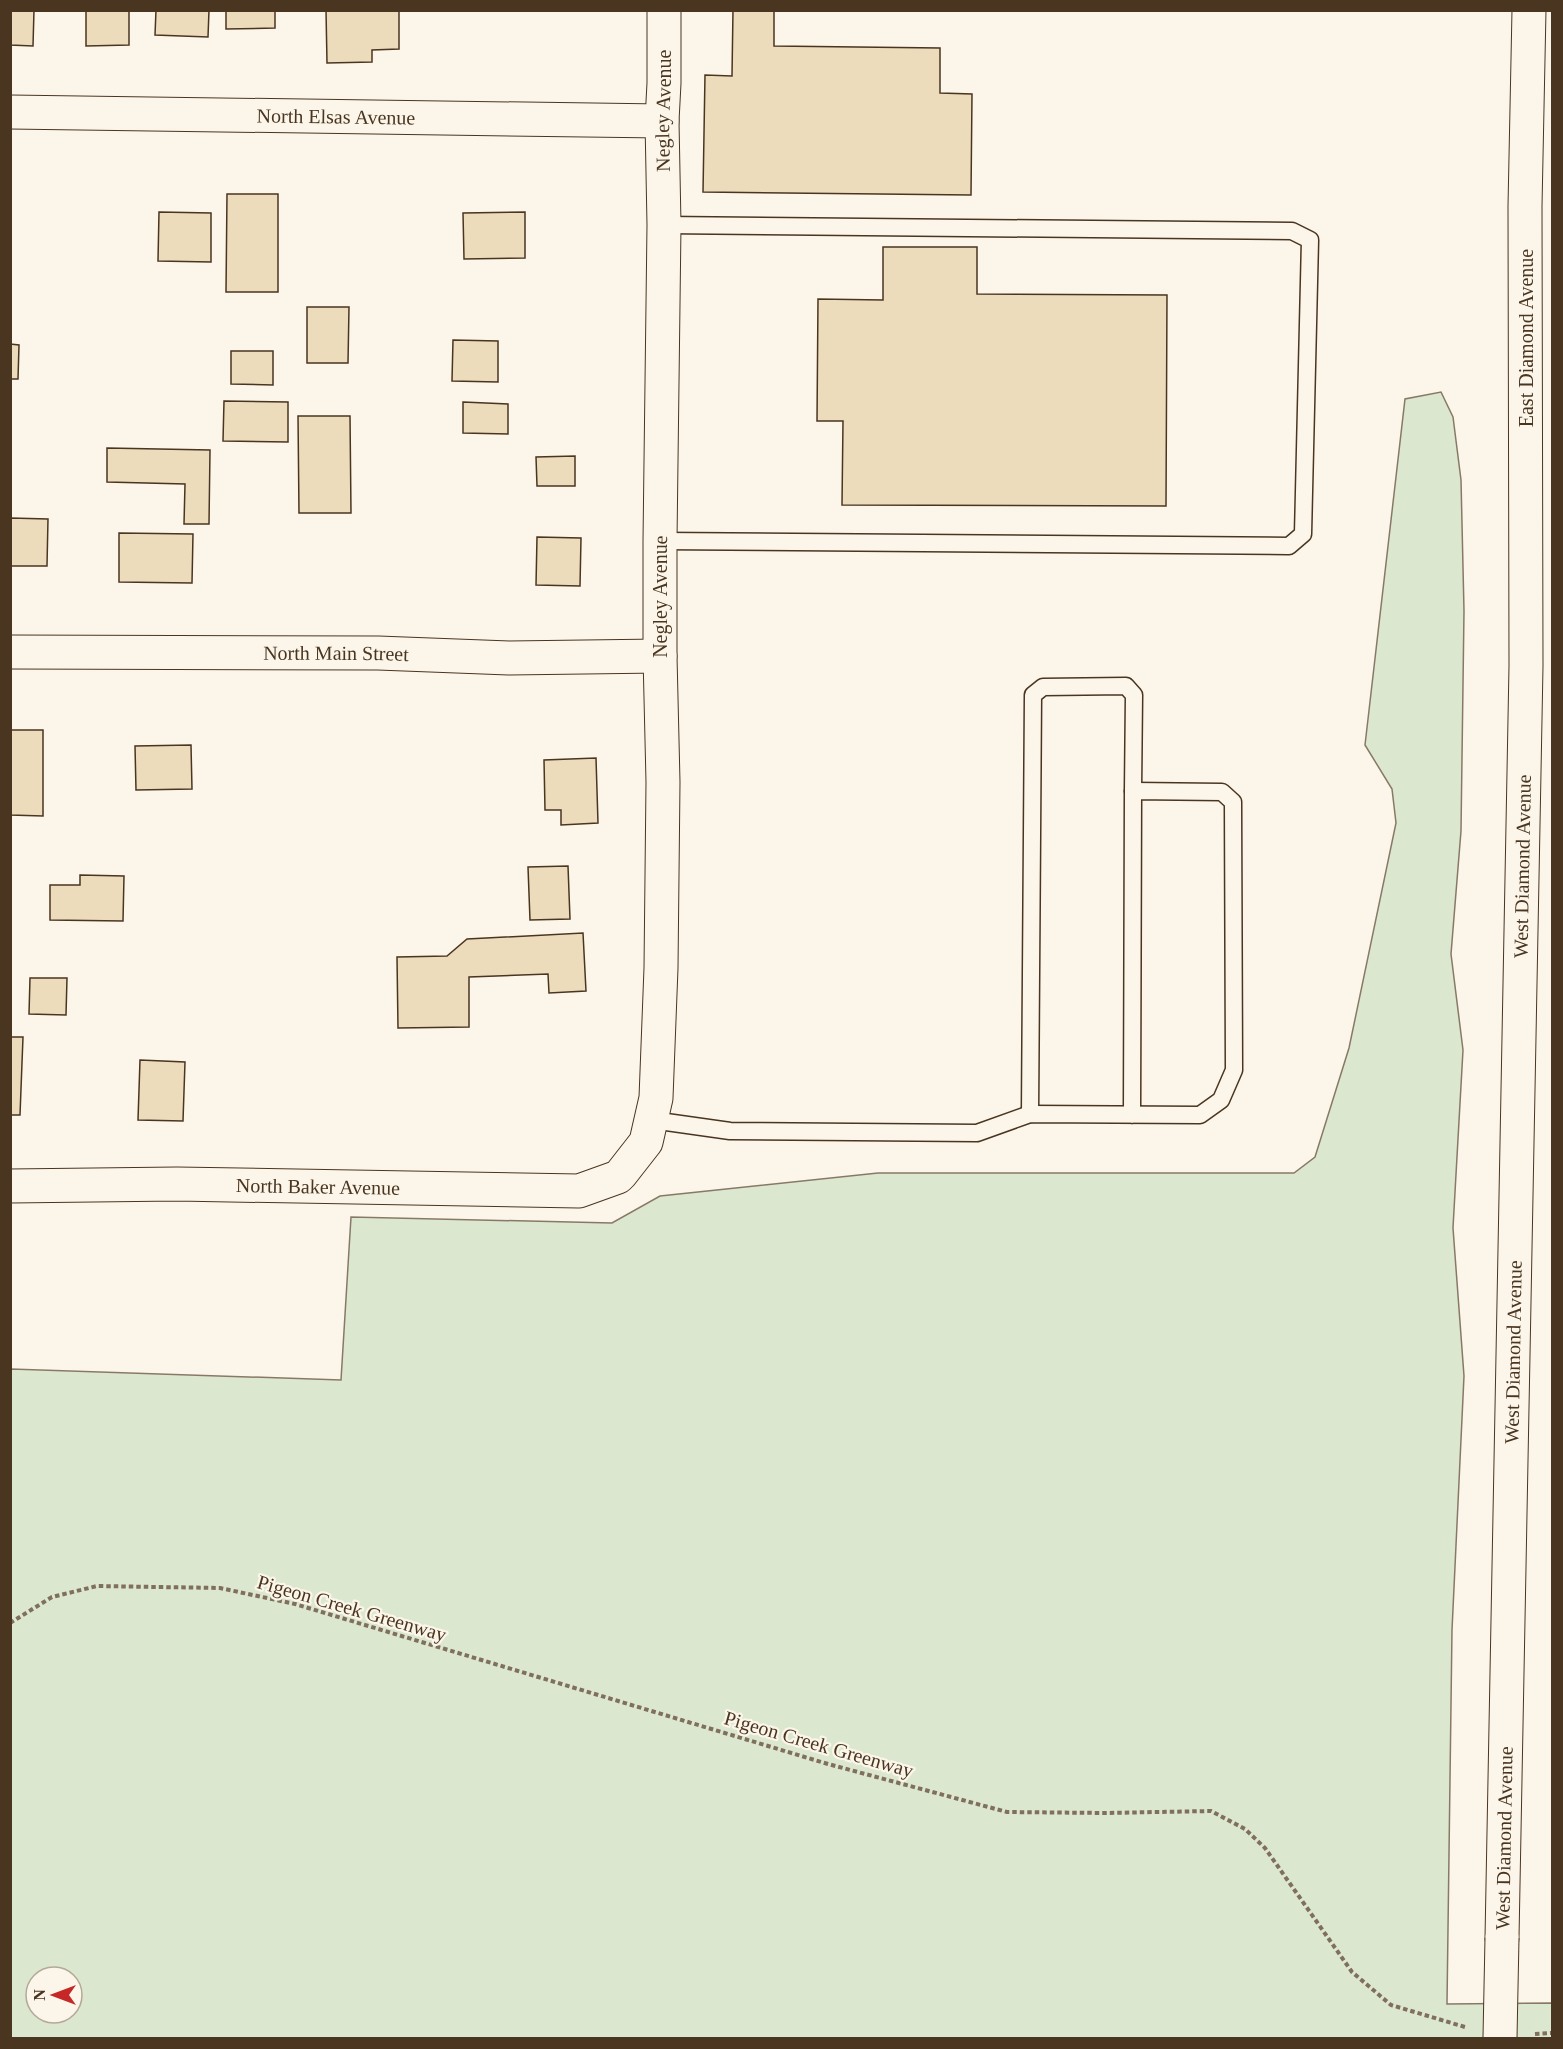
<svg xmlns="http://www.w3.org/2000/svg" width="1563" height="2049" viewBox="0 0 1563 2049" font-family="'Times New Roman',serif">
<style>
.green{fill:#dce7d0;stroke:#887966;stroke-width:1.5;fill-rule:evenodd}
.building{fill:#ecdcbc;stroke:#4a3520;stroke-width:1.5}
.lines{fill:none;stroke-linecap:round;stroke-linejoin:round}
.service-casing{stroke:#4a3520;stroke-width:19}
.minor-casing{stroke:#4a3520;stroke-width:35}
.primary-casing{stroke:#4a3520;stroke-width:35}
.path{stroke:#7f6f5c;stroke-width:4;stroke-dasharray:4.5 3;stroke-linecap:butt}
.service{stroke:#fbf6e9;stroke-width:16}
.minor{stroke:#fbf6e9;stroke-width:33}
.primary{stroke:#fbf6e9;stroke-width:33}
.primary-bridge-casing{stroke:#4a3520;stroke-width:35;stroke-linecap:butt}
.primary-bridge{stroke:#fbf6e9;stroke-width:33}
.labels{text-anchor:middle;stroke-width:4.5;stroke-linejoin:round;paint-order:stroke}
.street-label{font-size:20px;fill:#4a3520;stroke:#fbf6e9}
</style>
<rect width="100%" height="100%" fill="#fbf6e9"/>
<path class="green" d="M1441,392L1453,417L1461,480L1464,611L1461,831L1451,954L1463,1050L1453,1228L1464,1376L1452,1630L1447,2004L1552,2003V2038H11V1369L341,1380L351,1217L612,1223L660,1196L878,1173H1294L1315,1157L1349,1048L1396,823L1392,789L1365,745L1405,399ZM36,1977H72V2013H36Z"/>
<g class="building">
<path d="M10,10H34L33,46L10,45Z"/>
<path d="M86,10H129V45L86,46Z"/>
<path d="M156,10H209L208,37L155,35Z"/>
<path d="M226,10H275V28L226,29Z"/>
<path d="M326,10H399V49L372,50V62L327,63Z"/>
<path d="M733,10H774V46L940,48V93L972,94L971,195L703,192L705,75L732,76Z"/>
<path d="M227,194H278V292H226Z"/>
<path d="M159,212L211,213V262L158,261Z"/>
<path d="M525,212V258L464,259L463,213Z"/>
<path d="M883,247H977V294L1167,295L1166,506L842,505L843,421H817L818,299L883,300Z"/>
<path d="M307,307H349L348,363H307Z"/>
<path d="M453,340L498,341V382L452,381Z"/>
<path d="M10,344L19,345L18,379H10Z"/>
<path d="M231,351H273V385L231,384Z"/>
<path d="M224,401L288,402V442L223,441Z"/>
<path d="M463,402L508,404V434L463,433Z"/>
<path d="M298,416H350L351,513H299Z"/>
<path d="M107,448L210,450L209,524H184L185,484L107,482Z"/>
<path d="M575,456V486H537L536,457Z"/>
<path d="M10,518L48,519L47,566H10Z"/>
<path d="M119,533L193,534L192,583L119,582Z"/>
<path d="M537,537L581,538L580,586L536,585Z"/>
<path d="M10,730H43V816L10,815Z"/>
<path d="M191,745L192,789L136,790L135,746Z"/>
<path d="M596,758L598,823L561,825V810H545L544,760Z"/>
<path d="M568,866L570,919L530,920L528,867Z"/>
<path d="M80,875L124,876L123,921L50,920V885H80Z"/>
<path d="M583,933L586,991L549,993L548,974L469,977V1027L398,1028L397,957L447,956L467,939Z"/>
<path d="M30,978H67L66,1015L29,1014Z"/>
<path d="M10,1037H23L20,1115H10Z"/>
<path d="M140,1060L185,1062L183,1121L138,1120Z"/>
</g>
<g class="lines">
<defs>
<g id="service">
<path d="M660,541L1289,546L1303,534L1310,240L1292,231L664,225"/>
<path d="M1030,1114L1033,695L1043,687L1126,686L1134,695L1133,791"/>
<path d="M652,1120L730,1131L977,1133L1030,1114L1200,1115L1221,1100L1234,1070L1233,802L1222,792L1133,791L1132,1115"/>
</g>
<g id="minor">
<path id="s1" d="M10,112L662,121"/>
<path id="s2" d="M10,652L378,653L509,658L660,656"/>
<path id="s3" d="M10,1186L177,1184L579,1191L618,1177L621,1174L646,1142L656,1098L661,968L663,782L660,656V541L664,225L662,121L664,83V10"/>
</g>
<g id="primary">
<path id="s4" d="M1502,1938L1526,666L1525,206L1529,10"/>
</g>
</defs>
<use href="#service" class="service-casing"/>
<use href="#minor" class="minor-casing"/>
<use href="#primary" class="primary-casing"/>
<g class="path">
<path d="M10,1623L52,1597L97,1586L220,1588L295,1604L828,1764L1007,1812L1105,1813L1211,1811L1245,1829L1265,1848L1352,1972L1391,2005L1465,2027"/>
<path d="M1535,2034L1552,2033"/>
</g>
<use href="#service" class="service"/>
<use href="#minor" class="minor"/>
<use href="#primary" class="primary"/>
<defs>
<path id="primary-bridge" d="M1500,2038L1502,1938"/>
</defs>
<use href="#primary-bridge" class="primary-bridge-casing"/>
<use href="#primary-bridge" class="primary-bridge"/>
</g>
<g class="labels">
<g class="street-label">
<text dy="7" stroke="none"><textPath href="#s3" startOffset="1688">Negley Avenue</textPath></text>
<text dy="7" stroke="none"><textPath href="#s1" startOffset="326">North Elsas Avenue</textPath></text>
<text transform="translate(1526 338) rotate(-90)" y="7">East Diamond Avenue</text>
<text dy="7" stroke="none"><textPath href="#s3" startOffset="1202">Negley Avenue</textPath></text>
<text dy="7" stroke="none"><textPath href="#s2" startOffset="326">North Main Street</textPath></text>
<text dy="7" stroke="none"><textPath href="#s4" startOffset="1072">West Diamond Avenue</textPath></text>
<text dy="7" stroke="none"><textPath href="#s3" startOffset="308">North Baker Avenue</textPath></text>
<text dy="7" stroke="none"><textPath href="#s4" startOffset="586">West Diamond Avenue</textPath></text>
<text transform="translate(352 1608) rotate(16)" y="7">Pigeon Creek Greenway</text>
<text transform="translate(819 1744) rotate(16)" y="7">Pigeon Creek Greenway</text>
<text dy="7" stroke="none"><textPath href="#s4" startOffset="100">West Diamond Avenue</textPath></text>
</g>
</g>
<rect width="1563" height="2049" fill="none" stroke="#4a3520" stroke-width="24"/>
<g transform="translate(54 1995) rotate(270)"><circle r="28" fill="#fbf6e9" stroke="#b4a999" stroke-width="1.5"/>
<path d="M0-4.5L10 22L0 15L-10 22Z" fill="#c62828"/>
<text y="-9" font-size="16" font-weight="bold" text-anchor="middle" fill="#4a3520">N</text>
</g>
</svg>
